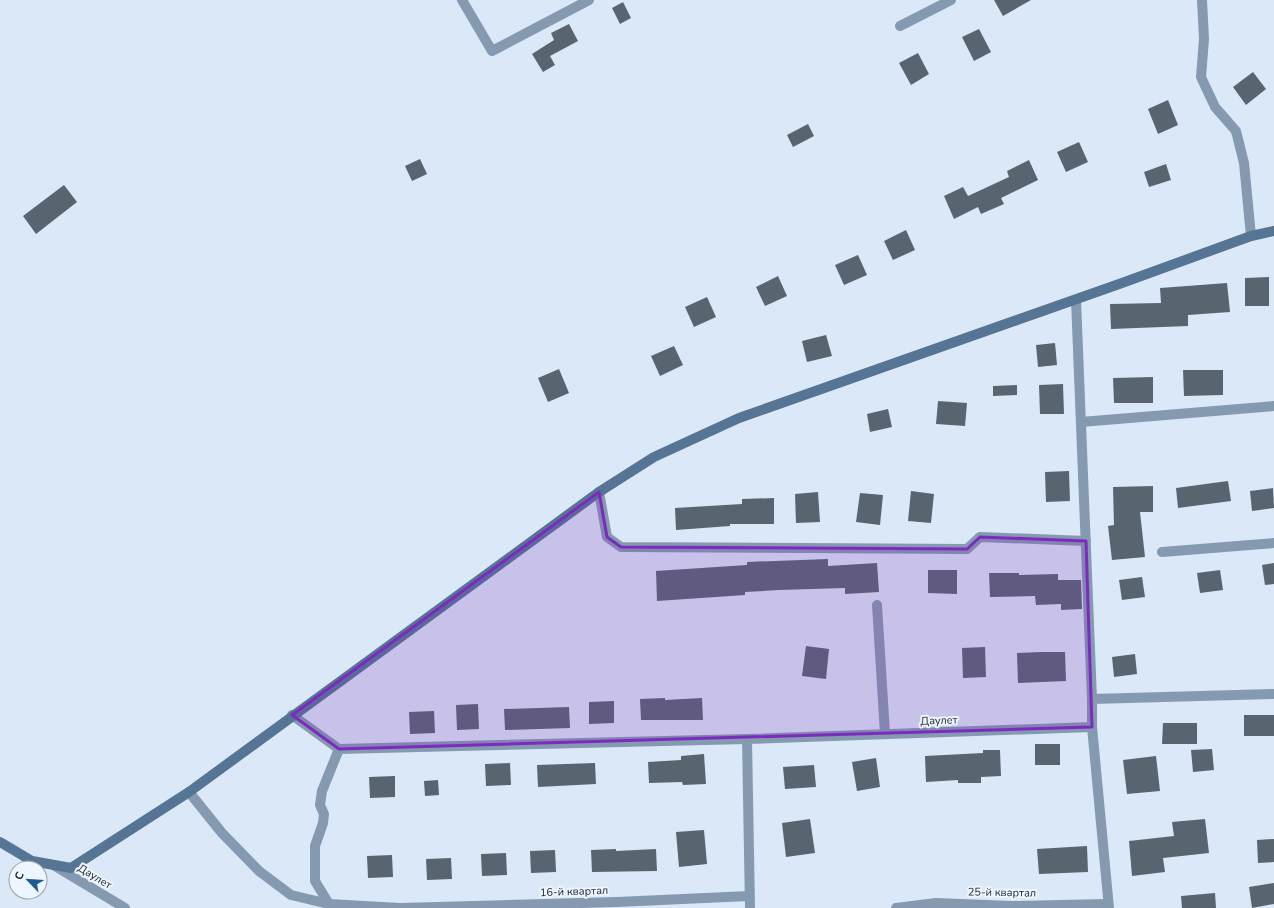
<svg xmlns="http://www.w3.org/2000/svg" width="1274" height="908" viewBox="0 0 1274 908" font-family="'Nunito Sans',sans-serif">
<style>
.building{fill:#596471}
.lines{fill:none;stroke-linecap:round;stroke-linejoin:round}
.street{stroke:#859ab0;stroke-width:10}
.secondary{stroke:#567595;stroke-width:10}
.marked{fill:#7b2cbf;fill-opacity:0.2;stroke:#7b2cbf;stroke-width:3;stroke-linejoin:round}
.labels{text-anchor:middle;stroke-width:4;stroke-linejoin:round;paint-order:stroke}
.street-label{font-size:11px;fill:#1d2127;stroke:#edf5fe}
</style>
<rect width="100%" height="100%" fill="#dbe8f7"/>
<g class="building">
<path d="M994,0H1031L1003,16Z"/>
<path d="M623,2L631,18L620,24L612,8Z"/>
<path d="M569,24L578,41L550,56L555,65L543,72L532,54L554,40L551,33Z"/>
<path d="M979,29L991,52L974,61L962,37Z"/>
<path d="M918,53L929,74L911,85L899,63Z"/>
<path d="M1253,72L1266,89L1246,105L1233,87Z"/>
<path d="M1168,100L1178,125L1158,134L1148,109Z"/>
<path d="M808,124L814,136L793,147L787,135Z"/>
<path d="M1079,142L1088,162L1066,172L1057,152Z"/>
<path d="M420,159L427,174L412,181L405,166Z"/>
<path d="M1029,160L1038,180L1001,198L1004,204L981,214L978,207L954,219L944,196L963,187L968,196L1009,177L1007,171Z"/>
<path d="M1166,164L1171,180L1149,187L1144,172Z"/>
<path d="M64,185L77,202L36,234L23,216Z"/>
<path d="M906,230L915,250L893,260L884,241Z"/>
<path d="M858,255L867,275L844,285L835,265Z"/>
<path d="M778,276L787,296L765,306L756,287Z"/>
<path d="M1269,277V306H1245V278Z"/>
<path d="M1227,283L1230,312L1188,315V326L1111,329L1110,304L1161,303L1160,288Z"/>
<path d="M707,297L716,317L694,327L685,307Z"/>
<path d="M826,335L832,356L807,362L802,341Z"/>
<path d="M1055,343L1057,365L1038,367L1036,345Z"/>
<path d="M674,346L683,365L660,376L651,356Z"/>
<path d="M559,369L569,393L548,402L538,378Z"/>
<path d="M1183,370H1223V395L1184,396Z"/>
<path d="M1153,377V403H1114L1113,378Z"/>
<path d="M1063,384L1064,414H1040L1039,385Z"/>
<path d="M1017,385V395L993,396V386Z"/>
<path d="M938,401L967,403L965,426L936,424Z"/>
<path d="M888,409L892,427L870,432L867,414Z"/>
<path d="M1069,471L1070,501L1046,502L1045,472Z"/>
<path d="M1228,481L1231,501L1178,508L1176,488Z"/>
<path d="M1153,486V512H1140L1145,557L1112,560L1108,526L1114,525L1113,487Z"/>
<path d="M1273,488L1274,508L1252,511L1250,491Z"/>
<path d="M911,491L934,494L931,523L908,521Z"/>
<path d="M818,492L820,522L796,523L795,494Z"/>
<path d="M860,493L883,495L880,525L856,522Z"/>
<path d="M774,498V524H730V526L676,530L675,508L742,504V499Z"/>
<path d="M828,559V566L877,563L879,592L845,594V588L779,590L745,592V595L657,601L656,571L747,565V562Z"/>
<path d="M1274,563V584L1265,585L1262,565Z"/>
<path d="M928,570H957V594L928,593Z"/>
<path d="M1220,570L1223,590L1200,593L1197,573Z"/>
<path d="M989,573H1019V575L1058,574V580H1081L1082,609L1061,610V604L1036,605L1035,596L990,597Z"/>
<path d="M1142,577L1145,597L1122,600L1119,580Z"/>
<path d="M806,646L829,649L826,679L802,676Z"/>
<path d="M985,647L986,677L963,678L962,648Z"/>
<path d="M1041,652H1065L1066,681L1018,683L1017,653Z"/>
<path d="M1135,654L1137,674L1114,677L1112,657Z"/>
<path d="M665,698V700L702,698L703,720H641L640,699Z"/>
<path d="M614,701V723L589,724V702Z"/>
<path d="M478,704L479,729L457,730L456,705Z"/>
<path d="M569,707L570,728L505,730L504,709Z"/>
<path d="M434,711L435,733L410,734L409,712Z"/>
<rect x="1244" y="715" width="30" height="21"/>
<path d="M1163,723H1197V744H1162Z"/>
<rect x="1035" y="744" width="25" height="21"/>
<path d="M1212,749L1214,770L1193,772L1191,750Z"/>
<path d="M983,750H1000L1001,776L981,777V783H958V780L926,782L925,756L983,753Z"/>
<path d="M704,754L706,784L683,785L682,782L649,783L648,762L681,760V756Z"/>
<path d="M1156,756L1160,791L1127,794L1123,760Z"/>
<path d="M876,758L880,787L857,791L852,762Z"/>
<path d="M510,763L511,785L486,786L485,764Z"/>
<path d="M595,763L596,784L538,787L537,765Z"/>
<path d="M814,765L816,787L785,789L783,767Z"/>
<path d="M395,776V797L370,798L369,777Z"/>
<path d="M438,780L439,795L425,796L424,781Z"/>
<path d="M810,819L815,853L786,857L782,823Z"/>
<path d="M1205,819L1209,853L1163,858L1165,872L1132,876L1129,841L1174,836L1172,822Z"/>
<path d="M704,830L707,864L679,867L676,832Z"/>
<path d="M1274,839V862L1258,863L1257,840Z"/>
<path d="M1087,846L1088,872L1039,874L1037,849Z"/>
<path d="M616,849V851L656,849L657,871L592,872L591,850Z"/>
<path d="M555,850L556,872L531,873L530,851Z"/>
<path d="M506,853L507,875L482,876L481,854Z"/>
<path d="M392,855L393,877L368,878L367,856Z"/>
<path d="M451,858L452,879L427,880L426,859Z"/>
<path d="M1274,883V904L1252,908L1249,887Z"/>
<path d="M1215,893L1216,908H1182L1181,896Z"/>
</g>
<g class="lines">
<g class="street">
<path d="M462,0L492,51L589,0"/>
<path d="M1202,0L1204,39L1201,77L1215,107L1236,131L1244,163L1251,236"/>
<path d="M900,26L951,0"/>
<path d="M1076,300L1092,699"/>
<path d="M1081,422L1274,406"/>
<path d="M599,492L607,537L621,547L967,549L980,537L1086,541"/>
<path d="M1162,552L1274,543"/>
<path d="M877,605L885,734"/>
<path d="M292,715L339,749L747,739"/>
<path d="M1092,727L1109,908"/>
<path d="M189,792L222,833L259,871L291,895L329,904L400,908"/>
<path d="M55,866L125,908"/>
<path d="M329,904L315,881V846L323,823L324,814L320,805L322,791L339,749"/>
<path d="M400,908L617,902L749,896"/>
<path d="M750,908L747,739L1092,727V699L1274,694"/>
<path d="M896,908L936,903L1011,906L1108,904"/>
</g>
<path class="secondary" d="M0,842L32,861L71,868L189,792L599,492L654,457L739,418L1122,283L1251,236L1274,231"/>
</g>
<path class="marked" d="M599,492L607,537L621,547L967,549L980,537L1086,541L1092,727L339,749L292,715Z"/>
<g class="labels">
<g class="street-label">
<text transform="translate(939 720) rotate(-2)" y="4">Даулет</text>
<text transform="translate(95 876) rotate(31)" y="4">Даулет</text>
<text transform="translate(574 891) rotate(-2)" y="4">16-й квартал</text>
<text transform="translate(1002 892) rotate(1)" y="4">25-й квартал</text>
</g>
</g>
<g transform="translate(28 880) rotate(295)"><circle r="19" fill="#edf5fe" stroke="#9aa0a8"/>
<path d="M0-3L7 15L0 10L-7 15Z" fill="#205a91"/>
<text y="-6" font-size="11" font-weight="bold" text-anchor="middle" fill="#1d2127">С</text>
</g>
</svg>
